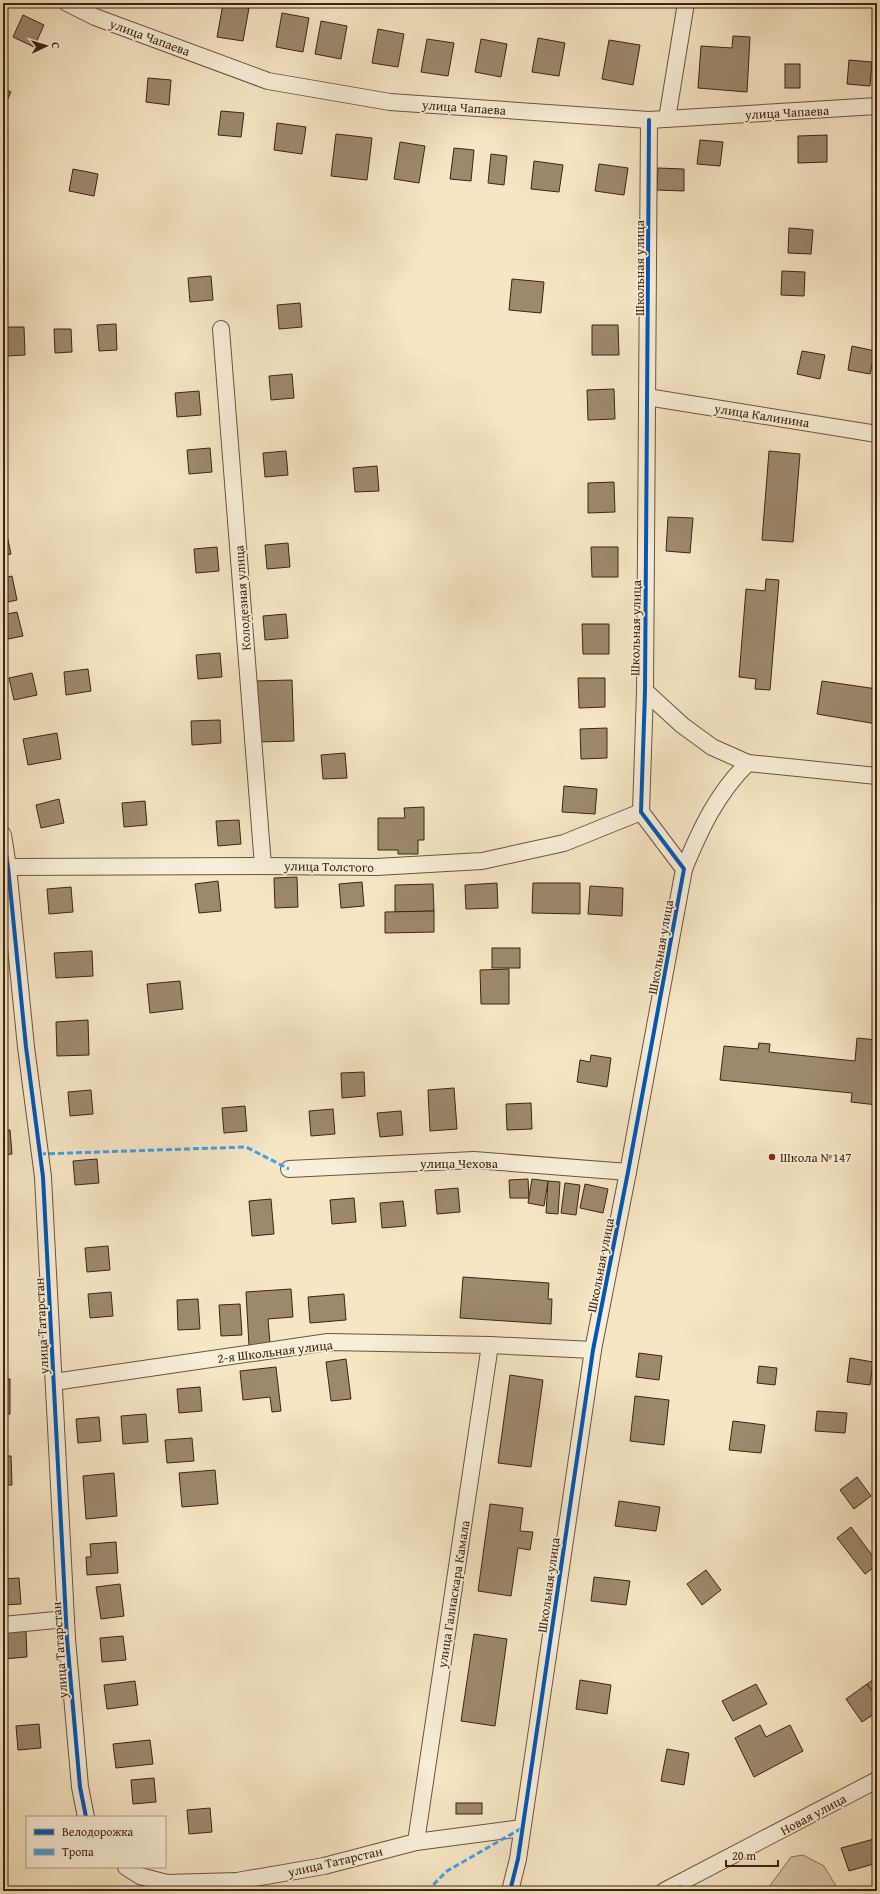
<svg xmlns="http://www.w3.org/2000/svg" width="880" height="1894" viewBox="0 0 880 1894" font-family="'Gentium Book Plus',serif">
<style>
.green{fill:#d7c5a5;stroke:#8a745a}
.building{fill:#9d896e;stroke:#3d2410}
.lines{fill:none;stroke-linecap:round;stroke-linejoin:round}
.minor-casing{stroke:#6b543d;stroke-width:18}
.minor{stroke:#f9efd9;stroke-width:16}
.quiet{stroke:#3fa2ea;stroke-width:3;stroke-dasharray:6 3;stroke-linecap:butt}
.cycleway-casing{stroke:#f9efd9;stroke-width:6}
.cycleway{stroke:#0057b8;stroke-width:4}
.poi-dot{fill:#8f2418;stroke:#f9efd9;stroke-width:1.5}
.labels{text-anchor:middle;stroke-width:3.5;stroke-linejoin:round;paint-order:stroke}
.street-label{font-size:13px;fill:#3d2410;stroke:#f9efd9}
.poi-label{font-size:13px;fill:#3d2410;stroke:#f9efd9;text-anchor:start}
</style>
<rect width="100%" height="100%" fill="#f6e6c4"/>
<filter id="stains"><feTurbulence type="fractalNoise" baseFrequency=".005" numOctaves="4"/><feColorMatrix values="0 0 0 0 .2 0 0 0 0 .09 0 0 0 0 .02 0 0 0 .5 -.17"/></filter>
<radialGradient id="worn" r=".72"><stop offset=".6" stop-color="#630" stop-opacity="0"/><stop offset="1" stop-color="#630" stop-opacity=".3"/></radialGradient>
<path class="green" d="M803,1855L824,1866L839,1891H768L769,1887L791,1857Z"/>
<g class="building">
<path d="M223,4L249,8L243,41L217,37Z"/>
<path d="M282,13L309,18L303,52L276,47Z"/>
<path d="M23,15L44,25L34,47L13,37Z"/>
<path d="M321,21L347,26L341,59L315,54Z"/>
<path d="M378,29L404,34L398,67L372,63Z"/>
<path d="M733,36L750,37L747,92L698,88L701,46L732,48Z"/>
<path d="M538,38L565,43L559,76L532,72Z"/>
<path d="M427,39L454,43L448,76L421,72Z"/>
<path d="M481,39L507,44L501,77L475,72Z"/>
<path d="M609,40L640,45L633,85L602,79Z"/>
<path d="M849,60L872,62L870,86L847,84Z"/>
<rect x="785" y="64" width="15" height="24"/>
<path d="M148,78L171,80L169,105L146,102Z"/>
<path d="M3,88L11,92L3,109Z"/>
<path d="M221,111L244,113L241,137L218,135Z"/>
<path d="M277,123L306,127L302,154L274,150Z"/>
<path d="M336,134L372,138L367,180L331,176Z"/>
<path d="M827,135V162L798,163V136Z"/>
<path d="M700,140L723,142L720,166L697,164Z"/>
<path d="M3,142L8,143L3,166Z"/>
<path d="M400,142L425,146L419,183L394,179Z"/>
<path d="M454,148L474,150L471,181L450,179Z"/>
<path d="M491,154L507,156L504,185L488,183Z"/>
<path d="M534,161L563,165L559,192L531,189Z"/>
<path d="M599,164L628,168L624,195L595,191Z"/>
<path d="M658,168L684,169V191L657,190Z"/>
<path d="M73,169L98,174L94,196L69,191Z"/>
<path d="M789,228L813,230L811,254L788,253Z"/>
<path d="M782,271L805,272L804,296L781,295Z"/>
<path d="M211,276L213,300L190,302L188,278Z"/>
<path d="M512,279L544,282L541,313L509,310Z"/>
<path d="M300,303L302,327L279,329L277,305Z"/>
<path d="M116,324L117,350L99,351L97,325Z"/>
<path d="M592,325H618L619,355H592Z"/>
<path d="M6,327H24L25,355L7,356Z"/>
<path d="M54,329H71L72,352L55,353Z"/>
<path d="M852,346L875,351L870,374L848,370Z"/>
<path d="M802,351L825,355L820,379L797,374Z"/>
<path d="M292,374L294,398L271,400L269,376Z"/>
<path d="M614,389L615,419L588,420L587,390Z"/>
<path d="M199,391L201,415L177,417L175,393Z"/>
<path d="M210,448L212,472L189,474L187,450Z"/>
<path d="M286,451L288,475L265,477L263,453Z"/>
<path d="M769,451L800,454L793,542L762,540Z"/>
<path d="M377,466L379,491L355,492L353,468Z"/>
<path d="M614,482L615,512L588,513V483Z"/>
<path d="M668,517L693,518L690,553L666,551Z"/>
<path d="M6,530L11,554L3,556V531Z"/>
<path d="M288,543L290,567L267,569L265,545Z"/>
<path d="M217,547L219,571L196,573L194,549Z"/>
<path d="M591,547H618V577H592Z"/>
<path d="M12,576L17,600L3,603V578Z"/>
<path d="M766,579L779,580L770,690L755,689L756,679L739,677L746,589L765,591Z"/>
<path d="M17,612L23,636L3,640V615Z"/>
<path d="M286,614L288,638L265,640L263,616Z"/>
<path d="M582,624H609V654H583Z"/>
<path d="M220,653L222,677L198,679L196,655Z"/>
<path d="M88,669L91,691L66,695L64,672Z"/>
<path d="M32,673L37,695L14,700L9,678Z"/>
<path d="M578,678H605V707L579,708Z"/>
<path d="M292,680L294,741L258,742L255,681Z"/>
<path d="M822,681L877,689V724L817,714Z"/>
<path d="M220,720L221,743L192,745L191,721Z"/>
<path d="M607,728V758L581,759L580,729Z"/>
<path d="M57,733L61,759L28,765L23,739Z"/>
<path d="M345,753L347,778L323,779L321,755Z"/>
<path d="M564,786L597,789L595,814L562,812Z"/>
<path d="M59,799L64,823L41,828L36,805Z"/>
<path d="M145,801L147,825L124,827L122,803Z"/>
<path d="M424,807V840H418V854H398V850H378V818H405L404,808Z"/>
<path d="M239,820L241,844L218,846L216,821Z"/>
<path d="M297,877L298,907L275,908L274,878Z"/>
<path d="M218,881L221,911L199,913L195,884Z"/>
<path d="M362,882L364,906L341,908L339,884Z"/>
<path d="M497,883L498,908L466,909L465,885Z"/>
<path d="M533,883H580V914L532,913Z"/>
<path d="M433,884L434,911L395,912V885Z"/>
<path d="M590,886L623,888L622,916L588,914Z"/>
<path d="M71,887L73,912L49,914L47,889Z"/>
<path d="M434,911V932L385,933V912Z"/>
<rect x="492" y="948" width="28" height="20"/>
<path d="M92,951L93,976L56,978L54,953Z"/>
<path d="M509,969V1004H481L480,970Z"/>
<path d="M180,981L183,1009L150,1013L147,984Z"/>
<path d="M88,1020L89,1055L57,1056L56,1022Z"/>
<path d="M857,1038L877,1040V1105L851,1102L852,1093L720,1080L724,1046L758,1049L759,1043L770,1044L769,1052L855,1061Z"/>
<path d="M591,1055L611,1058L607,1087L577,1082L580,1060L590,1062Z"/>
<path d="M364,1072L365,1096L342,1098L341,1073Z"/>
<path d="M454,1088L457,1129L430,1131L428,1090Z"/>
<path d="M91,1090L93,1114L70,1116L68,1092Z"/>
<path d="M531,1103L532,1129L507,1130L506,1104Z"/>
<path d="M245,1106L247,1131L224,1133L222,1108Z"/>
<path d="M333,1109L335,1134L311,1136L309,1111Z"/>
<path d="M401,1111L403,1135L380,1137L377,1113Z"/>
<path d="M3,1130H10L12,1154L3,1155Z"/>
<path d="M97,1159L99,1183L75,1185L73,1161Z"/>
<path d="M528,1179L529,1198H510L509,1180Z"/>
<path d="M532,1179L548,1181L544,1206L528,1203Z"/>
<path d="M548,1181L560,1182L558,1214L546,1213Z"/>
<path d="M565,1183L580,1185L576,1215L561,1213Z"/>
<path d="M585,1184L608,1189L603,1213L580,1208Z"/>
<path d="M458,1188L460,1212L437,1214L435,1190Z"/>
<path d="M354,1198L356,1222L332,1224L330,1200Z"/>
<path d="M271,1199L274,1234L252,1236L249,1201Z"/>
<path d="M403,1201L406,1226L382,1228L380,1203Z"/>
<path d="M108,1246L110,1270L87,1272L85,1248Z"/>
<path d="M463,1277L549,1283L548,1299H552L551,1324L460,1318Z"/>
<path d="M291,1289L293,1317L268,1319L270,1344L249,1346L246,1292Z"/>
<path d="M111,1292L113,1316L90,1318L88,1294Z"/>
<path d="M344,1294L346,1320L310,1323L308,1297Z"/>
<path d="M198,1299L200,1329L178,1330L177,1300Z"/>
<path d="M240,1304L242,1335L221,1336L219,1305Z"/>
<path d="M3,1321H5L7,1346L3,1347Z"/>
<path d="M639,1353L662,1356L659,1380L636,1377Z"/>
<path d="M850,1358L873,1362L870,1385L847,1382Z"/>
<path d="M346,1359L351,1399L331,1401L326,1362Z"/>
<path d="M759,1366L777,1368L775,1385L757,1383Z"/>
<path d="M276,1367L281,1411L272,1412L270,1397L243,1400L240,1371Z"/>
<path d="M510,1375L543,1380L531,1467L498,1463Z"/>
<rect x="3" y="1379" width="7" height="35"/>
<path d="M200,1387L202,1411L179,1413L177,1389Z"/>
<path d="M635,1396L669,1400L664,1445L630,1441Z"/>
<path d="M817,1411L847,1413L845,1433L815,1431Z"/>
<path d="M146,1414L148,1442L123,1444L121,1416Z"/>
<path d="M99,1417L101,1441L78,1443L76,1419Z"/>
<path d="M733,1421L765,1425L761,1453L729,1450Z"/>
<path d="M192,1438L194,1461L167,1463L165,1440Z"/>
<path d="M3,1456H11L12,1485H3Z"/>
<path d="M215,1470L218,1504L182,1507L179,1473Z"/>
<path d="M114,1473L117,1516L86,1519L83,1476Z"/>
<path d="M857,1477L871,1496L854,1509L840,1490Z"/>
<path d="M619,1501L660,1507L656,1531L615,1526Z"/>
<path d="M490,1504L523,1508L520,1531L533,1532L530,1550L518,1548L511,1596L478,1591Z"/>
<path d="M851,1527L877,1562V1565L865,1574L837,1538Z"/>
<path d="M116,1542L118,1573L87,1575L86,1557H91L90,1544Z"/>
<path d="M706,1570L721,1590L702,1605L687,1584Z"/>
<path d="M594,1577L630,1581L626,1605L591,1601Z"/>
<path d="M19,1578L21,1604L3,1605V1579Z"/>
<path d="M120,1584L124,1616L101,1619L96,1587Z"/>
<path d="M26,1631L27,1657L3,1659V1633Z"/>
<path d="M474,1634L507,1639L495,1726L461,1721Z"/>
<path d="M123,1636L126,1660L102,1662L100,1638Z"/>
<path d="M877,1677V1698L867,1684Z"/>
<path d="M580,1680L611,1685L607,1714L576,1709Z"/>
<path d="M135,1681L138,1705L107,1709L104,1685Z"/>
<path d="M756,1684L767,1704L733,1721L722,1701Z"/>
<path d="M867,1684L877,1698V1712L862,1722L846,1699Z"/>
<path d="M39,1724L41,1748L18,1750L16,1726Z"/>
<path d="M760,1725L766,1737L790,1725L803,1751L754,1777L735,1738Z"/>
<path d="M150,1740L153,1764L116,1768L113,1744Z"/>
<path d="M667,1749L689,1753L684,1785L661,1781Z"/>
<path d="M154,1778L156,1802L133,1804L131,1780Z"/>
<rect x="456" y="1803" width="26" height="11"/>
<path d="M210,1808L212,1832L189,1834L187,1810Z"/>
<path d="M874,1839L877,1849V1863L849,1871L841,1848Z"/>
</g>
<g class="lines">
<defs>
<g id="minor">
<path d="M67,3L95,17L268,81L390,102L649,120L877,106"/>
<path d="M667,119L686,3"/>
<path d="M221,329L263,866"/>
<path d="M647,397L877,434"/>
<path d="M645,691L682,725L712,747L748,763L877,776"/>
<path d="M3,835L8,867L26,1047L43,1177L67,1639L80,1787L86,1817"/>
<path d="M8,867L263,866L376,867L482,861L564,843L641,812"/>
<path d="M684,869C700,830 717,793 748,763"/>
<path d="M289,1169L474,1160L628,1172"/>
<path d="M54,1382L328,1342L490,1345L593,1350"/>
<path d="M3,1625L66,1619"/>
<path d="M416,1842L490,1345"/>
<path d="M126,1867L140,1876L167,1883L237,1881L324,1866L416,1842L522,1828"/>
<path d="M510,1891L518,1859L593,1350L628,1172L684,869L641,812L645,691L649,120"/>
<path d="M664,1891L877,1780"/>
</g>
</defs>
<use href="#minor" class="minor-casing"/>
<use href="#minor" class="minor"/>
<g class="quiet">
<path d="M40,1154L246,1147L289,1169"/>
<path d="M427,1891L447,1871L522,1828"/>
<path d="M679,1891L681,1883"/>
</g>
<defs>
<g id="cycleway">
<path d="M3,835L8,867L26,1047L43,1177L67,1639L80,1787L86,1817"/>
<path d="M510,1891L518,1859L593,1350L628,1172L684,869L641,812L645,691L649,120"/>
</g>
</defs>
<use href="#cycleway" class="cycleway-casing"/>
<use href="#cycleway" class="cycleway"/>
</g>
<circle class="poi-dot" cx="772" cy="1157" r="4"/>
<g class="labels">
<g class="street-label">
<text transform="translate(150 37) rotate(20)" y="5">улица Чапаева</text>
<text transform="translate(464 107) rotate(4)" y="5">улица Чапаева</text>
<text transform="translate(787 112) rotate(-3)" y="5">улица Чапаева</text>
<text transform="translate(639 268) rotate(-90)" y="5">Школьная улица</text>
<text transform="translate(762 415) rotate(9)" y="5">улица Калинина</text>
<text transform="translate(242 598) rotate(-94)" y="5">Колодезная улица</text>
<text transform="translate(635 628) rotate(-89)" y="5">Школьная улица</text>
<text transform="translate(329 866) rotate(1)" y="5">улица Толстого</text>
<text transform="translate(660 947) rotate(-80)" y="5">Школьная улица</text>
<text x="459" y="1168">улица Чехова</text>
<text transform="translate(600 1265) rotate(-79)" y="5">Школьная улица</text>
<text transform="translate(41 1326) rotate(-93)" y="5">улица Татарстан</text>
<text transform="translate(275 1351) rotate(-7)" y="5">2-я Школьная улица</text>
<text transform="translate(548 1585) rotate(-82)" y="5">Школьная улица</text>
<text transform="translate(453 1594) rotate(-81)" y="5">улица Галиаскара Камала</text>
<text transform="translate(59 1650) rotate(-94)" y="5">улица Татарстан</text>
<text transform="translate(813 1814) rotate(-28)" y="5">Новая улица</text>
<text transform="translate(335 1861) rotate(-13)" y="5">улица Татарстан</text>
</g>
<g class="poi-label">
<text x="780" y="1162">Школа №147</text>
</g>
</g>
<rect width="880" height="1894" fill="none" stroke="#f6e6c4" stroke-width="16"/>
<rect x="4" y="4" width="872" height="1886" fill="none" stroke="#3d2410" stroke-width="2"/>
<rect x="8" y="8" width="864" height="1878" fill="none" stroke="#3d2410"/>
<rect x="26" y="1816" width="140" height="52" fill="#f9efd9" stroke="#ae9e89"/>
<rect x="34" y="1829" width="20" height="6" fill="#0057b8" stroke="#ae9e89"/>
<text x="62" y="1836" font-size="12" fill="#3d2410">Велодорожка</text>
<rect x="34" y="1849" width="20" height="6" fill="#3fa2ea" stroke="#ae9e89"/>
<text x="62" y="1856" font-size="12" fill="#3d2410">Тропа</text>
<g transform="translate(46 46) rotate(86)" stroke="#f9efd9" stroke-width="3" paint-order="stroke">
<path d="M0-3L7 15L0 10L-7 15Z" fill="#3d2410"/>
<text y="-6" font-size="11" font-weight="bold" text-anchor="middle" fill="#3d2410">С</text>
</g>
<path d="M726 1860v6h52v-6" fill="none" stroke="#3d2410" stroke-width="2"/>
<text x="732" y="1860" font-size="12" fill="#3d2410" stroke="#f9efd9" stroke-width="3" paint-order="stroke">20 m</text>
<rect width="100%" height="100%" filter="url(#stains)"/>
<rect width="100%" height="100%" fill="url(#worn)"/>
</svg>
